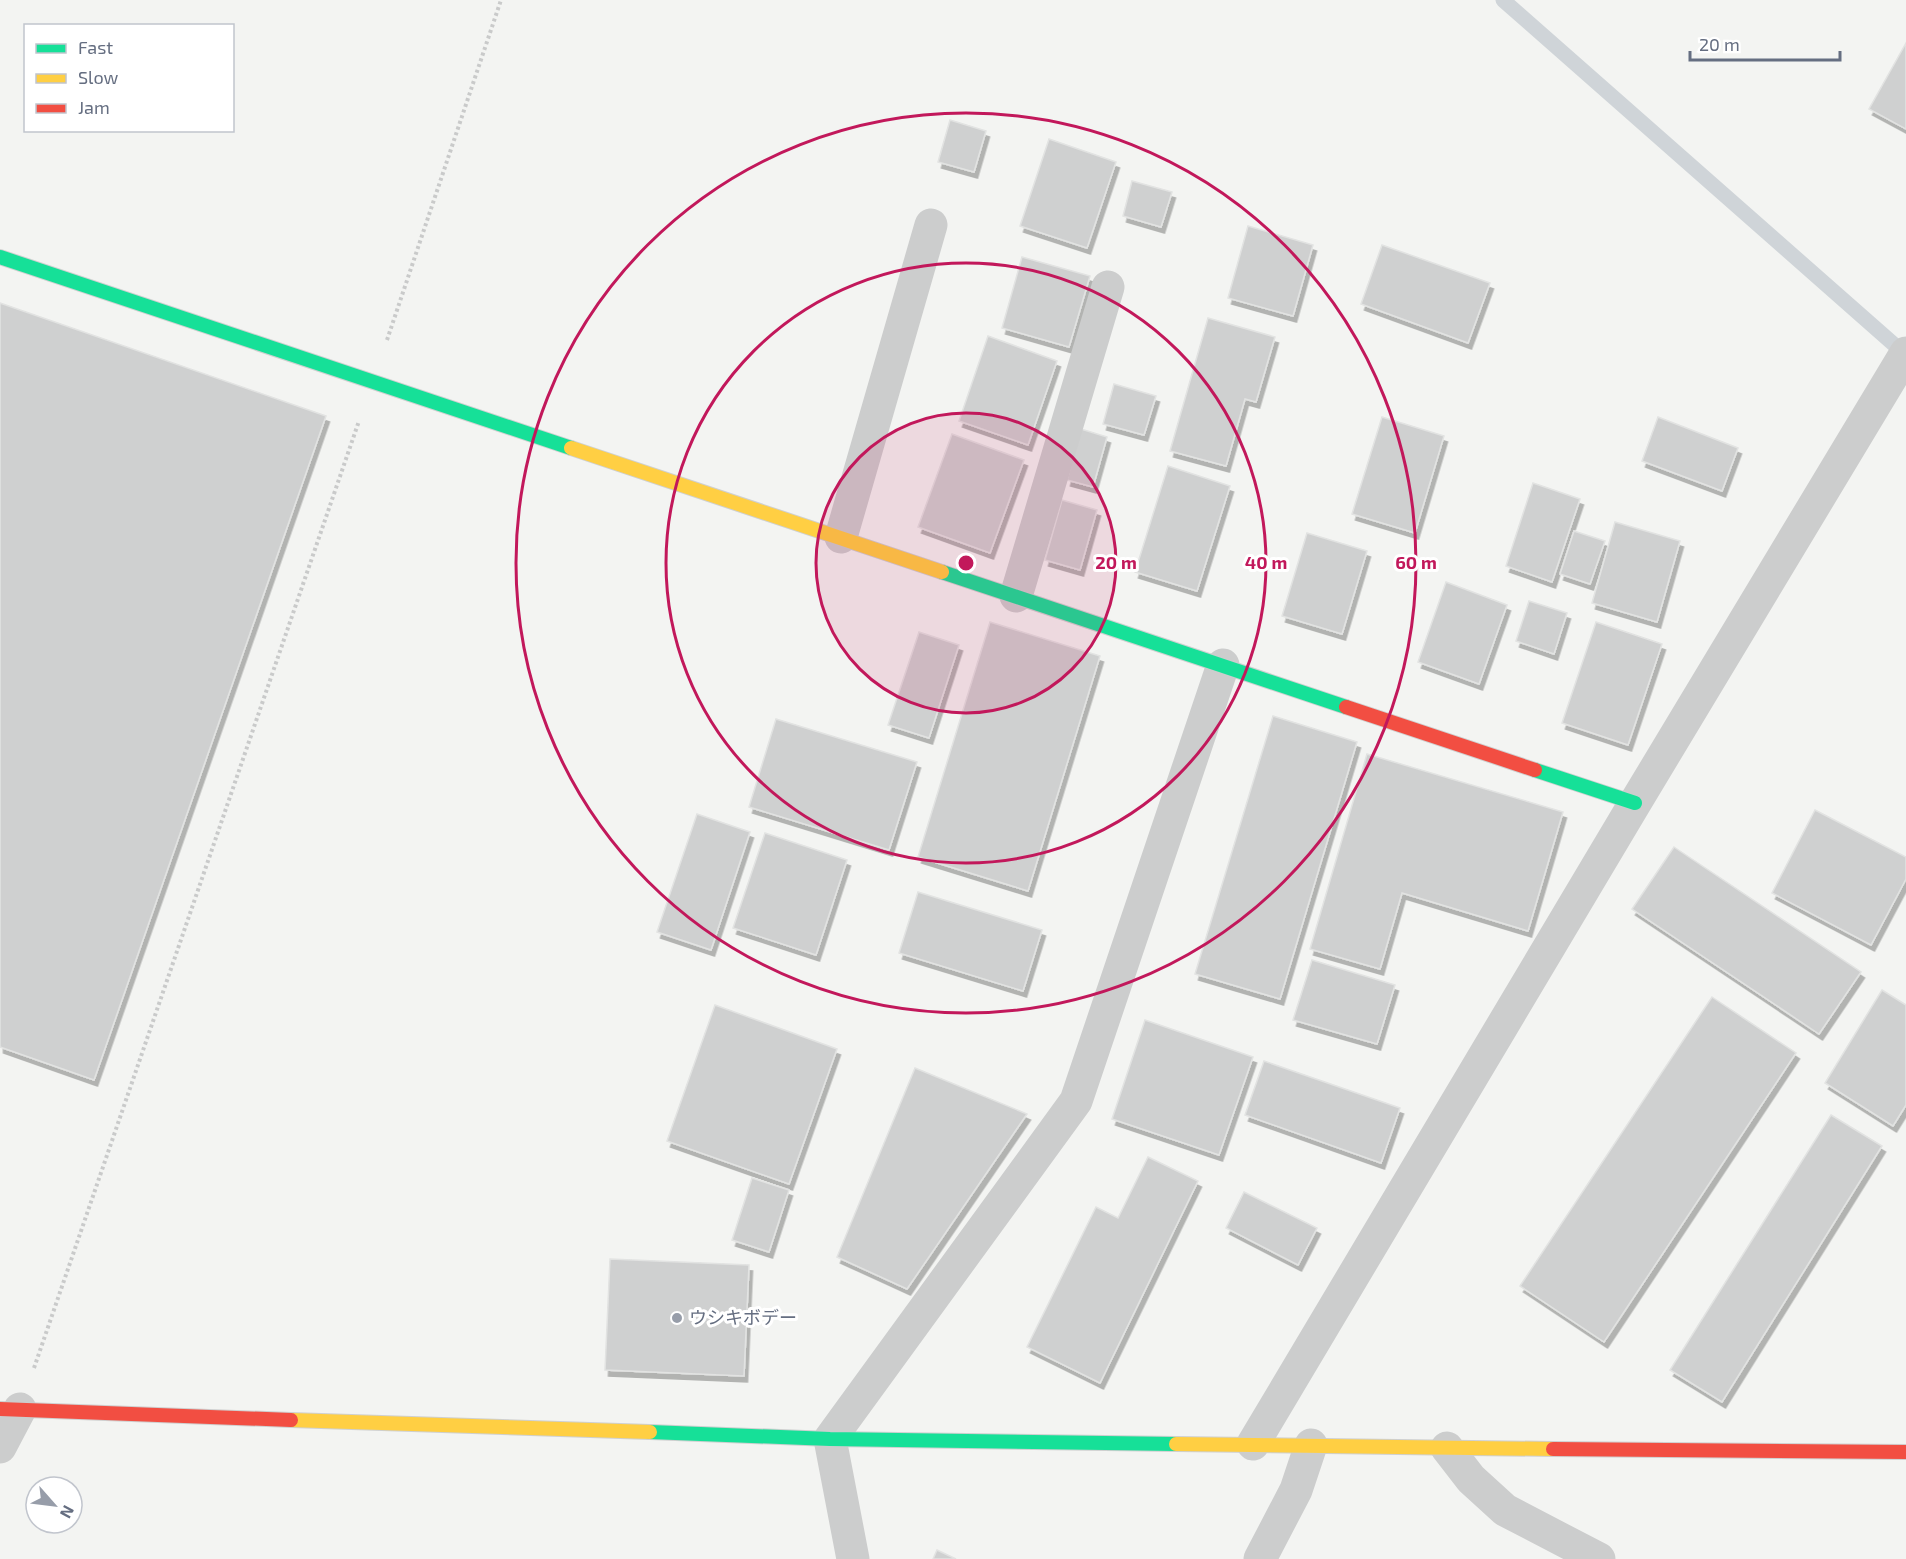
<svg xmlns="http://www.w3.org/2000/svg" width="1906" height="1559" viewBox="0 0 1906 1559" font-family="'Exo 2','Noto Sans JP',sans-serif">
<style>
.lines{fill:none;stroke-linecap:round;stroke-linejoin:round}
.stream{stroke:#cfd4d8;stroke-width:15}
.building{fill:#cfd0d0;stroke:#e2e3e2;stroke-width:1.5;filter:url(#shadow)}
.fast-casing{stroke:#cfd0d0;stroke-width:16}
.slow-casing{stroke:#cfd0d0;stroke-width:16}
.jam-casing{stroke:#cfd0d0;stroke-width:16}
.path{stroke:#c9caca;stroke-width:4;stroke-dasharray:3 3;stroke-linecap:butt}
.street{stroke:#cccdcd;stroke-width:33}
.fast{stroke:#16e098;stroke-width:14}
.slow{stroke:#ffcf43;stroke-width:14}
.jam{stroke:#f24e42;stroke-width:14}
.ring{fill:none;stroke:#c2185b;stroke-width:3}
.poi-dot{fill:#979da9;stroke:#fff;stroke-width:2}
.labels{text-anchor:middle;stroke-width:6;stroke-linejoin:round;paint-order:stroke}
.poi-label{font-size:18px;fill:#656e81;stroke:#fff;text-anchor:start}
.centre{fill:#c2185b;stroke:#fff;stroke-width:3}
.ring-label{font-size:18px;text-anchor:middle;font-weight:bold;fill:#c2185b;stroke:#fff;stroke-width:6;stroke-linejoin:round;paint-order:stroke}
</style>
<defs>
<filter id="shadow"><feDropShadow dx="3.5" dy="6" stdDeviation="0" flood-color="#0004"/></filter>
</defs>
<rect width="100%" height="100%" fill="#f3f4f2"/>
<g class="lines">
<path class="stream" d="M1503,0L1906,355"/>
</g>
<g class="building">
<path d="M1906,43V129L1869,109Z"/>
<path d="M950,120L986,131L974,172L938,162Z"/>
<path d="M1049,139L1116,162L1087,248L1020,226Z"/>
<path d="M1132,181L1172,192L1161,227L1123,216Z"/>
<path d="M1248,226L1313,245L1293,316L1228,298Z"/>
<path d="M1382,245L1490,283L1468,343L1361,304Z"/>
<path d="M1022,257L1090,276L1069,347L1002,328Z"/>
<path d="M0,303L326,416L94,1080L0,1047Z"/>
<path d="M1208,318L1275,337L1256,402L1245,399L1226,466L1170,451Z"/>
<path d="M988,336L1057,361L1028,445L959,421Z"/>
<path d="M1114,384L1156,396L1144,435L1103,424Z"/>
<path d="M1382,417L1444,436L1415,533L1352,514Z"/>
<path d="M1658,417L1738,448L1722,491L1642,461Z"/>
<path d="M1081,429L1107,437L1093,487L1067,480Z"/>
<path d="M952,434L1024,460L990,553L918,527Z"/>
<path d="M1168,466L1230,486L1197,591L1135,572Z"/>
<path d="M1533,483L1580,499L1552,582L1506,566Z"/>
<path d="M1062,500L1097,510L1080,570L1045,560Z"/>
<path d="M1615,522L1680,541L1657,622L1592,603Z"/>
<path d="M1574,531L1605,541L1590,584L1560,574Z"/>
<path d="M1307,533L1367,551L1342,634L1282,616Z"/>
<path d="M1446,582L1507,605L1479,684L1418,662Z"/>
<path d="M1529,601L1567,613L1554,654L1516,641Z"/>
<path d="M990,622L1100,656L1028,891L918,857Z"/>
<path d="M1596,622L1662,644L1628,745L1562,723Z"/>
<path d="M919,632L959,645L929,738L888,725Z"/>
<path d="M1273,716L1357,742L1280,999L1195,974Z"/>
<path d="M776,719L917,762L889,850L749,807Z"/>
<path d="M1367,754L1563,812L1528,931L1402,893L1380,969L1310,949Z"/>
<path d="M1815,810L1906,857V879L1871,945L1772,893Z"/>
<path d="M697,814L750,832L711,950L657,932Z"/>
<path d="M765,833L847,860L816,955L733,928Z"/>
<path d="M1674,847L1861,972L1819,1034L1632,909Z"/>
<path d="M918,892L1042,930L1023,991L899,953Z"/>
<path d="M1312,960L1395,985L1377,1044L1293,1020Z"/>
<path d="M1882,990L1906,1005V1105L1893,1126L1825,1083Z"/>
<path d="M1712,997L1796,1053L1604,1342L1520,1286Z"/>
<path d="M715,1005L837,1049L789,1184L667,1141Z"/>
<path d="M1145,1020L1253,1057L1219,1155L1112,1119Z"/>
<path d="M1264,1061L1400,1108L1381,1163L1245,1115Z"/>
<path d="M915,1068L1027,1114L907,1289L837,1257Z"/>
<path d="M1831,1115L1882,1146L1722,1402L1670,1370Z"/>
<path d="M1148,1157L1198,1181L1100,1383L1027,1347L1096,1207L1118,1218Z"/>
<path d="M752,1178L789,1190L769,1252L732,1240Z"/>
<path d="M1244,1192L1317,1228L1298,1265L1226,1228Z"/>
<path d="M610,1259L749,1265L744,1376L605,1370Z"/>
<path d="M937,1550L956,1559H933Z"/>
</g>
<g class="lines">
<defs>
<g id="fast">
<path d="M0,257L571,448"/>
<path d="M942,572L1346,707"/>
<path d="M1535,770L1635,803"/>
<path d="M650,1432L830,1439L1176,1444"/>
</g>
<g id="slow">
<path d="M571,448L942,572"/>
<path d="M291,1420L650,1432"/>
<path d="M1176,1444L1553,1449"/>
</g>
<g id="jam">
<path d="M1346,707L1535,770"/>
<path d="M0,1409L291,1420"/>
<path d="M1553,1449L1906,1452"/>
</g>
</defs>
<use href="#fast" class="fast-casing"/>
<use href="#slow" class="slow-casing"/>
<use href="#jam" class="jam-casing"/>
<g class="path">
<path d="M387,340L501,0"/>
<path d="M34,1368L359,421"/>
</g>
<g class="street">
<path d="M841,537L931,225"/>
<path d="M1016,596L1108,287"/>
<path d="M1253,1444L1635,803L1906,353"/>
<path d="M0,1447L20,1409"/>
<path d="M1447,1448L1471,1479L1505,1510L1599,1559"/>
<path d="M853,1559L830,1439L1076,1101L1223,665"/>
<path d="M1260,1559L1296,1490L1311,1445"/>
</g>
<use href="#fast" class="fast"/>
<use href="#slow" class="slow"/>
<use href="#jam" class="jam"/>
</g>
<circle cx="966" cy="563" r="150" fill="#c2185b" fill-opacity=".12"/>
<g class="ring">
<circle cx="966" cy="563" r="150"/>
<circle cx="966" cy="563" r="300"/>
<circle cx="966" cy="563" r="450"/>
</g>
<circle class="poi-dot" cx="677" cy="1318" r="6"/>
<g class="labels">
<g class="poi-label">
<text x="689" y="1324">ウシキボデー</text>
</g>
</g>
<circle cx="966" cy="563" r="9" class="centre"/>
<g class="ring-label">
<text x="1116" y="569">20 m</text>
<text x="1266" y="569">40 m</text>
<text x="1416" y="569">60 m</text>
</g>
<rect x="24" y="24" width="210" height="108" fill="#ffffff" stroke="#c1c5cd" stroke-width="1.5"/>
<rect x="36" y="44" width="30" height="9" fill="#16e098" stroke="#c1c5cd" stroke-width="1.5"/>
<text x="78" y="54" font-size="18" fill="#656e81">Fast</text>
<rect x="36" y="74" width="30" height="9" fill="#ffcf43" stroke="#c1c5cd" stroke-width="1.5"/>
<text x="78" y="84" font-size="18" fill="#656e81">Slow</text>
<rect x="36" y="104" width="30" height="9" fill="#f24e42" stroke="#c1c5cd" stroke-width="1.5"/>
<text x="78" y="114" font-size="18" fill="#656e81">Jam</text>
<g transform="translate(54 1505) rotate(118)"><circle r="28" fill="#ffffff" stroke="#c1c5cd" stroke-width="1.5"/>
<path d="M0-4.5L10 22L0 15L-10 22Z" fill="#979da9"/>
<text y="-9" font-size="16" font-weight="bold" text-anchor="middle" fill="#656e81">N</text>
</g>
<path d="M1690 51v9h150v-9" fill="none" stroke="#656e81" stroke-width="3"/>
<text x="1699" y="51" font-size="18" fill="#656e81" stroke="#ffffff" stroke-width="4.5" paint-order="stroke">20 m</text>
</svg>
